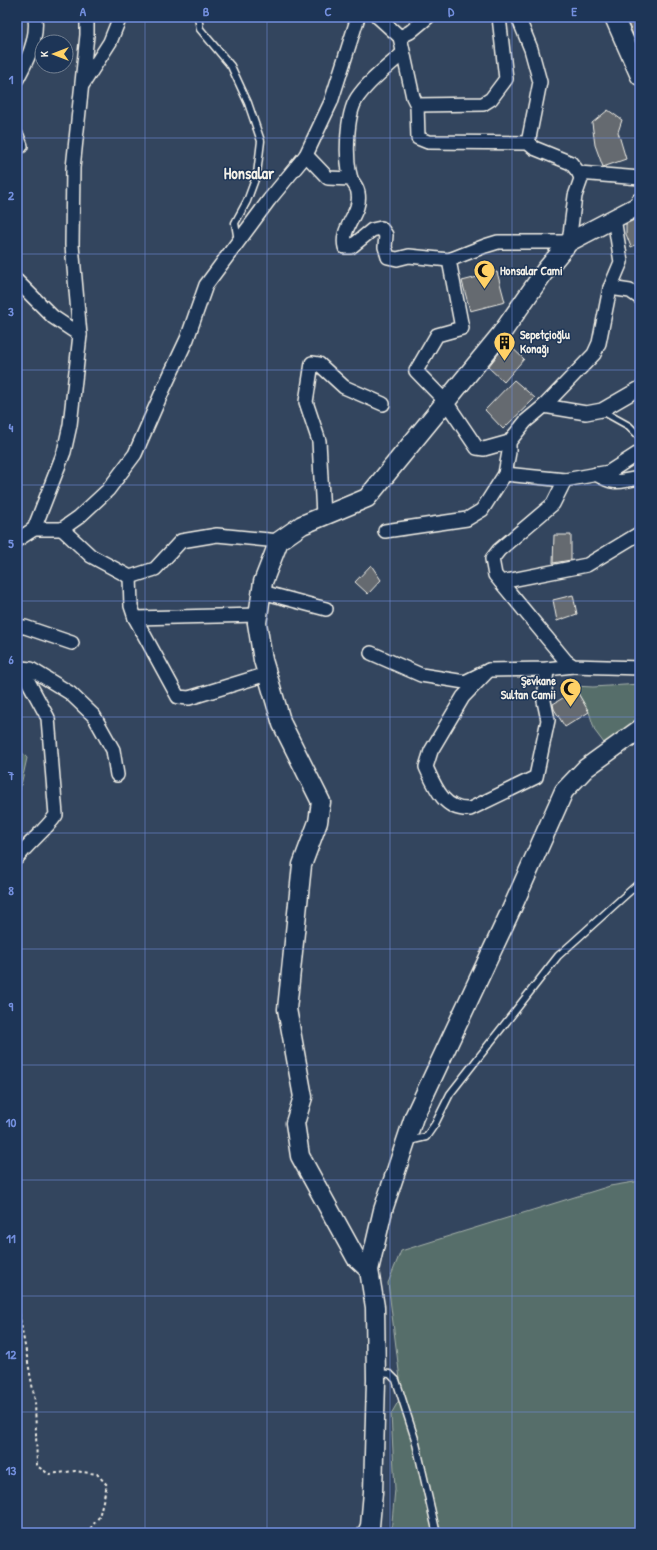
<svg xmlns="http://www.w3.org/2000/svg" width="657" height="1550" viewBox="0 0 657 1550" font-family="'Patrick Hand',sans-serif">
<style>
.green{fill:#566e6a;stroke:#a5b0a9}
.building{fill:#656a70;stroke:#f4f1e8}
.lines{fill:none;stroke-linecap:round;stroke-linejoin:round}
.service-casing{stroke:#f4f1e8;stroke-width:9}
.minor-casing{stroke:#f4f1e8;stroke-width:16}
.secondary-casing{stroke:#f4f1e8;stroke-width:21}
.path{stroke:#f4f1e8;stroke-width:2;stroke-dasharray:3 3;stroke-linecap:butt}
.service{stroke:#1d3557;stroke-width:6}
.minor{stroke:#1d3557;stroke-width:13}
.secondary{stroke:#1d3557;stroke-width:18}
.grid{fill:none;stroke:#738fde;stroke-width:1;stroke-opacity:0.55}
.labels{text-anchor:middle;stroke-width:3;stroke-linejoin:round;paint-order:stroke}
.poi-label{font-size:12px;font-weight:bold;fill:#f4f1e8;stroke:#1d3557;text-anchor:start}
.district-label{font-size:16px;font-weight:bold;fill:#f4f1e8;stroke:#1d3557}
.neatline{fill:none;stroke:#738fde;stroke-width:1.5}
.grid-label{font-size:13px;text-anchor:middle;font-weight:bold;fill:#738fde}
</style>
<rect width="100%" height="100%" fill="#33455e"/>
<filter id="ink" filterUnits="userSpaceOnUse"><feTurbulence type="fractalNoise" baseFrequency=".025" numOctaves="2"/><feDisplacementMap in="SourceGraphic" scale="8" xChannelSelector="R" yChannelSelector="G"/><feConvolveMatrix kernelMatrix="1 2 1 2 8 2 1 2 1" color-interpolation-filters="sRGB"/></filter>
<g filter="url(#ink)">
<g class="green">
<path d="M640,684V721L604,743L595,731L589,712L574,686L593,687Z"/>
<path d="M17,747L27,758L17,803Z"/>
<path d="M640,1181V1533H391L395,1489L391,1414L402,1395L388,1283L401,1251L610,1186Z"/>
</g>
<g class="building">
<path d="M625,17H640V50Z"/>
<path d="M608,110L622,120L618,132L626,159L603,167L595,145L592,123Z"/>
<path d="M640,217V243L631,247L626,234V224Z"/>
<path d="M497,272L505,302L470,311L462,281Z"/>
<path d="M507,343L524,359L504,382L488,367Z"/>
<path d="M514,380L535,398L503,429L485,410Z"/>
<path d="M554,535H571V560L553,563Z"/>
<path d="M371,565L381,580L368,594L355,582Z"/>
<path d="M573,595L577,614L557,621L553,600Z"/>
<path d="M576,690L589,712L565,727L554,709L553,704Z"/>
</g>
<g class="lines">
<defs>
<g id="service">
<path d="M198,17L200,29L231,66L248,103L261,141L257,174L247,201L235,223L238,241"/>
<path d="M602,411L629,426L640,437"/>
<path d="M409,1141L426,1137L435,1124L450,1094L558,956L640,882"/>
<path d="M378,1373L390,1374L396,1380L415,1439L436,1530L439,1533"/>
</g>
<g id="minor">
<path d="M378,17L400,37L410,32L428,17"/>
<path d="M518,17L531,49L540,82L528,143"/>
<path d="M400,37L413,97L417,105L418,138L428,142L528,143L534,148L571,163L579,173L640,178"/>
<path d="M17,79C27,61 38,39 35,17"/>
<path d="M83,84L110,42L120,17"/>
<path d="M417,105L483,104L491,99L506,79L499,17"/>
<path d="M17,136L21,146"/>
<path d="M306,155L328,178L351,179C353,183 358,188 358,193C362,213 340,227 345,247H351L372,230L381,228L386,235L385,247L388,257L397,259L409,256L449,260L485,246L498,242H569L575,196L581,179L579,173"/>
<path d="M351,179C345,159 346,115 357,98C369,80 388,67 403,53"/>
<path d="M449,260L462,328L437,335L416,371L446,402L477,448L484,449L509,442L526,421L544,406L586,413L602,410L640,388"/>
<path d="M17,281L53,317L80,335"/>
<path d="M610,288L630,291L640,298"/>
<path d="M544,406L594,354L599,343L610,288L621,262L614,218"/>
<path d="M640,452L609,472L565,480L553,504L499,550L492,559L495,575L566,661L573,666L640,668"/>
<path d="M505,474L565,480"/>
<path d="M596,474C617,486 618,481 640,478"/>
<path d="M323,515L319,441L306,402L312,363L319,364L344,387L383,404"/>
<path d="M34,529L64,452L70,425L80,335L72,245L73,168L87,35V17"/>
<path d="M62,529L91,556L130,577L155,569L181,541L217,535L279,541"/>
<path d="M385,531L467,519L482,510L505,474L509,452V442"/>
<path d="M17,540L34,529H62L79,517L108,490L135,454L163,390L187,339L206,285L269,200L306,155L331,102L358,17"/>
<path d="M130,577L131,606L135,618L178,697L189,698L267,674"/>
<path d="M501,582L587,565L640,533"/>
<path d="M262,592L326,609"/>
<path d="M135,618L258,615"/>
<path d="M17,627H25L72,643"/>
<path d="M371,653L421,675L465,682L489,670L547,669L573,666"/>
<path d="M17,666L21,668L48,718L56,815C45,831 29,842 17,858"/>
<path d="M21,668L31,669L70,693L94,716L113,750L117,775"/>
<path d="M489,670L463,697L431,751L426,767C435,787 444,811 470,809L536,777L548,720L544,701L547,669"/>
</g>
<g id="secondary">
<path d="M614,17L640,76"/>
<path d="M369,1270L356,1258L300,1156L295,1123L303,1097L287,1009L302,865L318,822L321,802L282,724L263,660L257,623L263,582L279,541L302,525L367,498L501,334L545,271L569,242L638,206L640,202"/>
<path d="M367,1533L370,1526L373,1492L376,1380L375,1307L369,1270L383,1210L414,1117L512,908L564,791L586,768L640,729"/>
</g>
</defs>
<use href="#service" class="service-casing"/>
<use href="#minor" class="minor-casing"/>
<use href="#secondary" class="secondary-casing"/>
<path class="path" d="M17,1302L35,1401L37,1466L49,1474L75,1471L97,1474L107,1485L99,1517L87,1533"/>
<use href="#service" class="service"/>
<use href="#minor" class="minor"/>
<use href="#secondary" class="secondary"/>
</g>
</g>
<path class="grid" d="M145,17V1533M267,17V1533M390,17V1533M512,17V1533M17,138H640M17,254H640M17,370H640M17,485H640M17,601H640M17,717H640M17,833H640M17,949H640M17,1065H640M17,1180H640M17,1296H640M17,1412H640"/>
<defs>
<symbol id="mosque-pin" viewBox="-11 -11 22 30"><path d="M0 17L-7.5 6A9.5 9.5 0 1 1 7.5 6Z" fill="#ffd166" stroke="#1d3557"/><path d="M3.5-4.9A6 6 0 1 0 3.5 4.9A5 5 0 1 1 3.5-4.9Z" fill="#111"/></symbol>
<symbol id="building-pin" viewBox="-11 -11 22 30"><path d="M0 17L-7.5 6A9.5 9.5 0 1 1 7.5 6Z" fill="#ffd166" stroke="#1d3557"/><path d="M-4-6H4V6H1V3H-1V6H-4ZM-2.5-4.3h1.7v1.8h-1.7ZM.8-4.3h1.7v1.8H.8ZM-2.5-1h1.7V.8h-1.7ZM.8-1h1.7V.8H.8Z" fill="#111"/></symbol>
</defs>
<g fill-rule="evenodd">
<use href="#mosque-pin" x="472" y="258" width="25" height="34"/>
<use href="#building-pin" x="492" y="330" width="25" height="34"/>
<use href="#mosque-pin" x="558" y="676" width="25" height="34"/>
</g>
<g class="labels">
<g class="poi-label">
<text x="500" y="275">Honsalar Cami</text>
<text x="520" y="339">Sepetçioğlu<tspan x="520" dy="14">Konağı</tspan></text>
<text x="556" y="685" text-anchor="end">Şevkane<tspan x="556" dy="14">Sultan Camii</tspan></text>
</g>
<g class="district-label">
<text x="249" y="179">Honsalar</text>
</g>
</g>
<rect width="657" height="1550" fill="none" stroke="#1d3557" stroke-width="44"/>
<g transform="translate(54 54) rotate(270)"><circle r="19" fill="#1d3557" stroke="#738091"/>
<path d="M0-3L7 15L0 10L-7 15Z" fill="#ffd166"/>
<text y="-6" font-size="11" font-weight="bold" text-anchor="middle" fill="#f4f1e8">K</text>
</g>
<rect x="22" y="22" width="613" height="1506" class="neatline"/>
<g class="grid-label">
<text x="83" y="16">A</text>
<text x="206" y="16">B</text>
<text x="328" y="16">C</text>
<text x="451" y="16">D</text>
<text x="574" y="16">E</text>
<text x="11" y="84">1</text>
<text x="11" y="200">2</text>
<text x="11" y="316">3</text>
<text x="11" y="432">4</text>
<text x="11" y="548">5</text>
<text x="11" y="664">6</text>
<text x="11" y="780">7</text>
<text x="11" y="895">8</text>
<text x="11" y="1011">9</text>
<text x="11" y="1127">10</text>
<text x="11" y="1243">11</text>
<text x="11" y="1359">12</text>
<text x="11" y="1475">13</text>
</g>
</svg>
